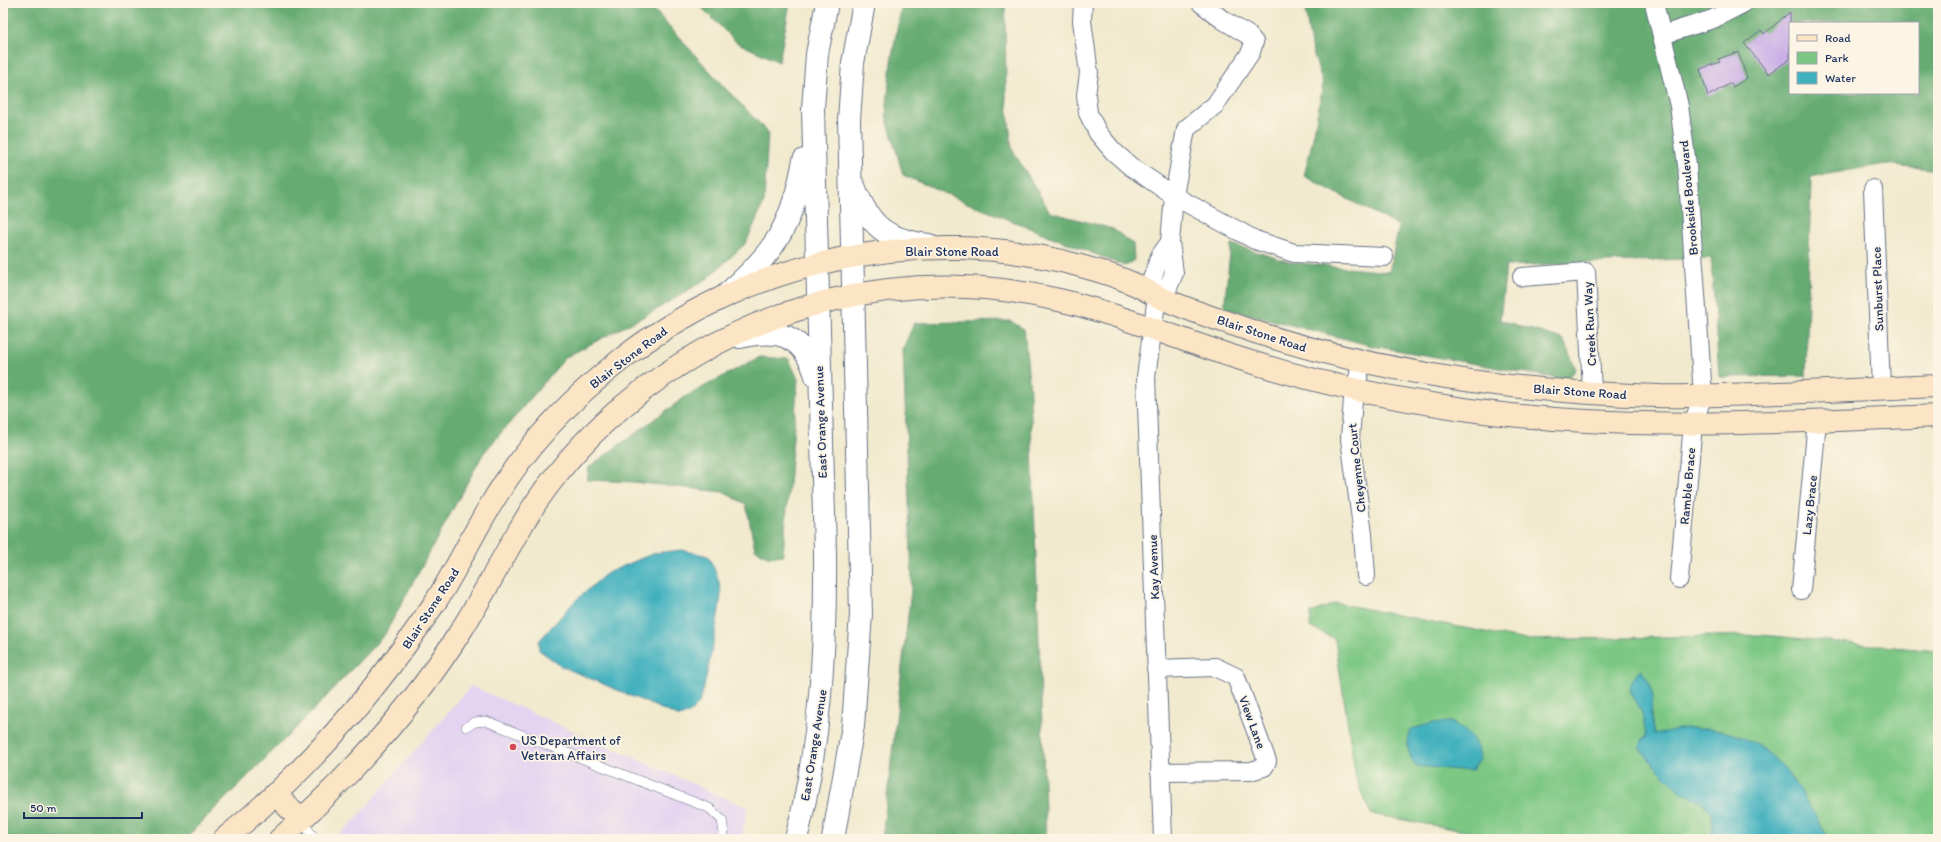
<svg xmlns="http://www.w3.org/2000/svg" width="1941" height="842" viewBox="0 0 1941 842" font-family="Itim,sans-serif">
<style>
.built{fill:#e4d3f1}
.green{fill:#7dc784;stroke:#4c7b71}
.forest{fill:#66ac72;stroke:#406e68;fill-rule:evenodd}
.water{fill:#42b1be;stroke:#2e708e}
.building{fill:#c4a7e6}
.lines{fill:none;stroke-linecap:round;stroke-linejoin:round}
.service-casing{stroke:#667085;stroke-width:10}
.minor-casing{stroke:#667085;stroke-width:20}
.tertiary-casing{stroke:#667085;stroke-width:24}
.secondary-casing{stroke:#667085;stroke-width:24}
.service{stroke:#fff;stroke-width:9}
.minor{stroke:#fff;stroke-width:18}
.tertiary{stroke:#fff;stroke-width:22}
.secondary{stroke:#fce5c4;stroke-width:22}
.poi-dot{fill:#d1495b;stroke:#fcf5e5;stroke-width:1.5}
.labels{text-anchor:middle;stroke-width:3.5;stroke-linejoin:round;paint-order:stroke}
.street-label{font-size:13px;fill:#1b2f5e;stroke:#fcf5e5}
.poi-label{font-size:13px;fill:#1b2f5e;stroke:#fcf5e5;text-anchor:start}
</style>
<rect width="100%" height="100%" fill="#fcf5e5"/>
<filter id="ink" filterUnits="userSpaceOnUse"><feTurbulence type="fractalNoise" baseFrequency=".025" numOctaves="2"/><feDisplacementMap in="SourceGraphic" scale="8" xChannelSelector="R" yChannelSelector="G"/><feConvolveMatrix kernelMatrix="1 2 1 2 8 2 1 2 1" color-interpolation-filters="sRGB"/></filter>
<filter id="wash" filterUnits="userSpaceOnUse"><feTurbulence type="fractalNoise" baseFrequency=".012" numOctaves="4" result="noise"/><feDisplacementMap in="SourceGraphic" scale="16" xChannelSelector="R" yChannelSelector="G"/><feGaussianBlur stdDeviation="0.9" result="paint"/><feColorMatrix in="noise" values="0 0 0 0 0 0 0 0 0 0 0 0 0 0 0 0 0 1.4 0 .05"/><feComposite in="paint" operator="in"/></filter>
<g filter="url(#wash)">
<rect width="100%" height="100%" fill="#f1eace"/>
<path class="built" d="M471,686L748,808L741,839H334L352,823Z"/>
<path class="green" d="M1336,603L1526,640L1761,635L1938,651V839H1489L1486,835L1371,814L1356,779L1335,639L1310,627L1311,613Z"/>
<g class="forest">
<path d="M3,3H648L725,88L768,132L764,202L746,243L708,278L654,311L566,357L483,454L385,634L307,717L185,839H3Z"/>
<path d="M697,3H790L779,62L736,42Z"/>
<path d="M902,3H1005L1006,95L1012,149L1050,212L1113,229L1133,244L1134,260L1125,266L972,205L903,175L886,115L891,62Z"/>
<path d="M1304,3H1938V170L1886,164L1811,177L1806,376L1719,377L1711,258L1506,266L1500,320L1563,339L1576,369L1567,380L1373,346L1224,308L1231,244L1289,262L1389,272L1399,226L1304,176L1312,143L1323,84L1311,46ZM1790,23H1918V93H1790Z"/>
<path d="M1010,321L1024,329L1030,391L1046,839H882L912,582L903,349L914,323Z"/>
<path d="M759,357L789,359L798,379L783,555L769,557L755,549L746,504L723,492L633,482L587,480L589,467L685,397Z"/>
</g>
<g class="water">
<path d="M682,550L708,556C714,568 720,580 721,594C721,605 704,695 699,703C694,710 688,714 680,717L561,666L539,650V641L574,602L607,573L654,553Z"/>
<path d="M1641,669L1650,684L1653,697L1651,714L1654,735C1665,733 1678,728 1690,728C1773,729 1791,777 1829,839H1709L1713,829L1712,813L1701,801L1680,791L1650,761L1640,747L1643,738L1646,737C1645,729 1644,721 1642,714C1634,691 1620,693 1641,669Z"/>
<path d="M1451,722C1467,730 1478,741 1480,759L1471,771L1415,766C1407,751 1406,746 1411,729L1434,723Z"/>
</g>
<g id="blocks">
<g class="building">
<path d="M1790,12V59L1769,74L1744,43L1761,30L1764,34Z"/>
<path d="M1738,52L1747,78L1733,87L1731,83L1708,96L1700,69L1720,62L1718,59Z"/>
</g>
</g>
</g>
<g filter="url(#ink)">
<use href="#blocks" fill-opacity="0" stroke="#667085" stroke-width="1"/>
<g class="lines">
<defs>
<g id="service">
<path d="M466,727L475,722L486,721L709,808L722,820L724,833"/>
<path d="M301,820L315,839"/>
</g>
<g id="minor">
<path d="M1083,3L1082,21L1089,73L1086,95L1088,113L1098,133L1113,151L1130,166L1174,196L1255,240L1294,253L1384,257"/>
<path d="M1654,3L1679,106L1687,165L1703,395L1693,424L1679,579"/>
<path d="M1662,35L1713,19L1744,3"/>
<path d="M1873,189L1881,388"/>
<path d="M1522,277L1586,272L1592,392"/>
<path d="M1157,296L1167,290L1174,273L1170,242L1174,196L1186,129L1215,105L1251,52L1254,42L1248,35L1223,20L1201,3"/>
<path d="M1362,361L1353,399L1350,439L1363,534L1366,576"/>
<path d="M1801,590L1817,421"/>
<path d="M1156,669L1215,667L1236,677L1267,761L1264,767L1251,771L1160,772"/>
<path d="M1163,839L1146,377L1157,296L1152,279L1160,256L1170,242"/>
</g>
<g id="tertiary">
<path d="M854,186C870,227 885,239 928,245"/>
<path d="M726,295C776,251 792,226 804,160"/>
<path d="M740,337C779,328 804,335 816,376"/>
<path d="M796,839C820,745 826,649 825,552L813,109L817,54L827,3"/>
<path d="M833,839L853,726L861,614L849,120L853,63L864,3"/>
</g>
<g id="secondary">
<path d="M275,794L301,820"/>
<path d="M224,839C307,772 377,690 436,601C456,570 471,537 490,506C524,448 570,399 623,358C748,260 924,223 1077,265C1096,270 1116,276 1134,284C1143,288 1152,294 1161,298C1182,307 1204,315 1226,322C1295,347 1367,364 1439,376C1511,388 1586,394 1658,396C1678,397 1698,395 1718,395C1792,393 1865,389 1938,386"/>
<path d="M280,839C350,777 413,707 462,629C488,588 509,544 535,504C562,464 595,428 633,398C754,302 907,264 1059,300C1124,315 1186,343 1251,362C1318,383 1388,398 1457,408C1617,433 1778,422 1938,416"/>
</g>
</defs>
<use href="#service" class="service-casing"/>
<use href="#minor" class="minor-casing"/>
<use href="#tertiary" class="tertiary-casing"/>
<use href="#secondary" class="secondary-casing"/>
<use href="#service" class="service"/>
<use href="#minor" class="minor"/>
<use href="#tertiary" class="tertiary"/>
<use href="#secondary" class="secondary"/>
</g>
</g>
<circle class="poi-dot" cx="513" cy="747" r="4"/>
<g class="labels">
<g class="street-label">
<text transform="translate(1688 198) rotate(-95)" y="5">Brookside Boulevard</text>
<text x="952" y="256">Blair Stone Road</text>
<text transform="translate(1877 289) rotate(-92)" y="5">Sunburst Place</text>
<text transform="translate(1589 324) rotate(-93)" y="5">Creek Run Way</text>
<text transform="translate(1262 333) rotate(18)" y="5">Blair Stone Road</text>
<text transform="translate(628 357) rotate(-37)" y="5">Blair Stone Road</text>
<text transform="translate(1580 391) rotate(4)" y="5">Blair Stone Road</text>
<text transform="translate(820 422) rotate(-92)" y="5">East Orange Avenue</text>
<text transform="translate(1356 468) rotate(-96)" y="5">Cheyenne Court</text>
<text transform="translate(1687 486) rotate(-85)" y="5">Ramble Brace</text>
<text transform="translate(1809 505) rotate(-84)" y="5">Lazy Brace</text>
<text transform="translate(1153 567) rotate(-92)" y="5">Kay Avenue</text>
<text transform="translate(430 608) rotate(-57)" y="5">Blair Stone Road</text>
<text transform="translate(1253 722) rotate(70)" y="5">View Lane</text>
<text transform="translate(813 745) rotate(-81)" y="5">East Orange Avenue</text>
</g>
<g class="poi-label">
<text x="521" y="745">US Department of<tspan x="521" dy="15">Veteran Affairs</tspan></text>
</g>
</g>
<rect width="1941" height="842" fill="none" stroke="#fcf5e5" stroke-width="16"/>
<rect x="1789" y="22" width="130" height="72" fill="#fcf5e5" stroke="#a2a6af"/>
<rect x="1797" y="35" width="20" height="6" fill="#fce5c4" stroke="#a2a6af"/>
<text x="1825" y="42" font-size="12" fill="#1b2f5e">Road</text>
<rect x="1797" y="52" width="20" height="12" fill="#7dc784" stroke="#a2a6af"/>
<text x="1825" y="62" font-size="12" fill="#1b2f5e">Park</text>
<rect x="1797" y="72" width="20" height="12" fill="#42b1be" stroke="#a2a6af"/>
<text x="1825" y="82" font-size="12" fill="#1b2f5e">Water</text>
<path d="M24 812v6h118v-6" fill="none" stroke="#1b2f5e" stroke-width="2"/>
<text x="30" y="812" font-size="12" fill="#1b2f5e" stroke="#fcf5e5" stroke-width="3" paint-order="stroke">50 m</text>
</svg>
